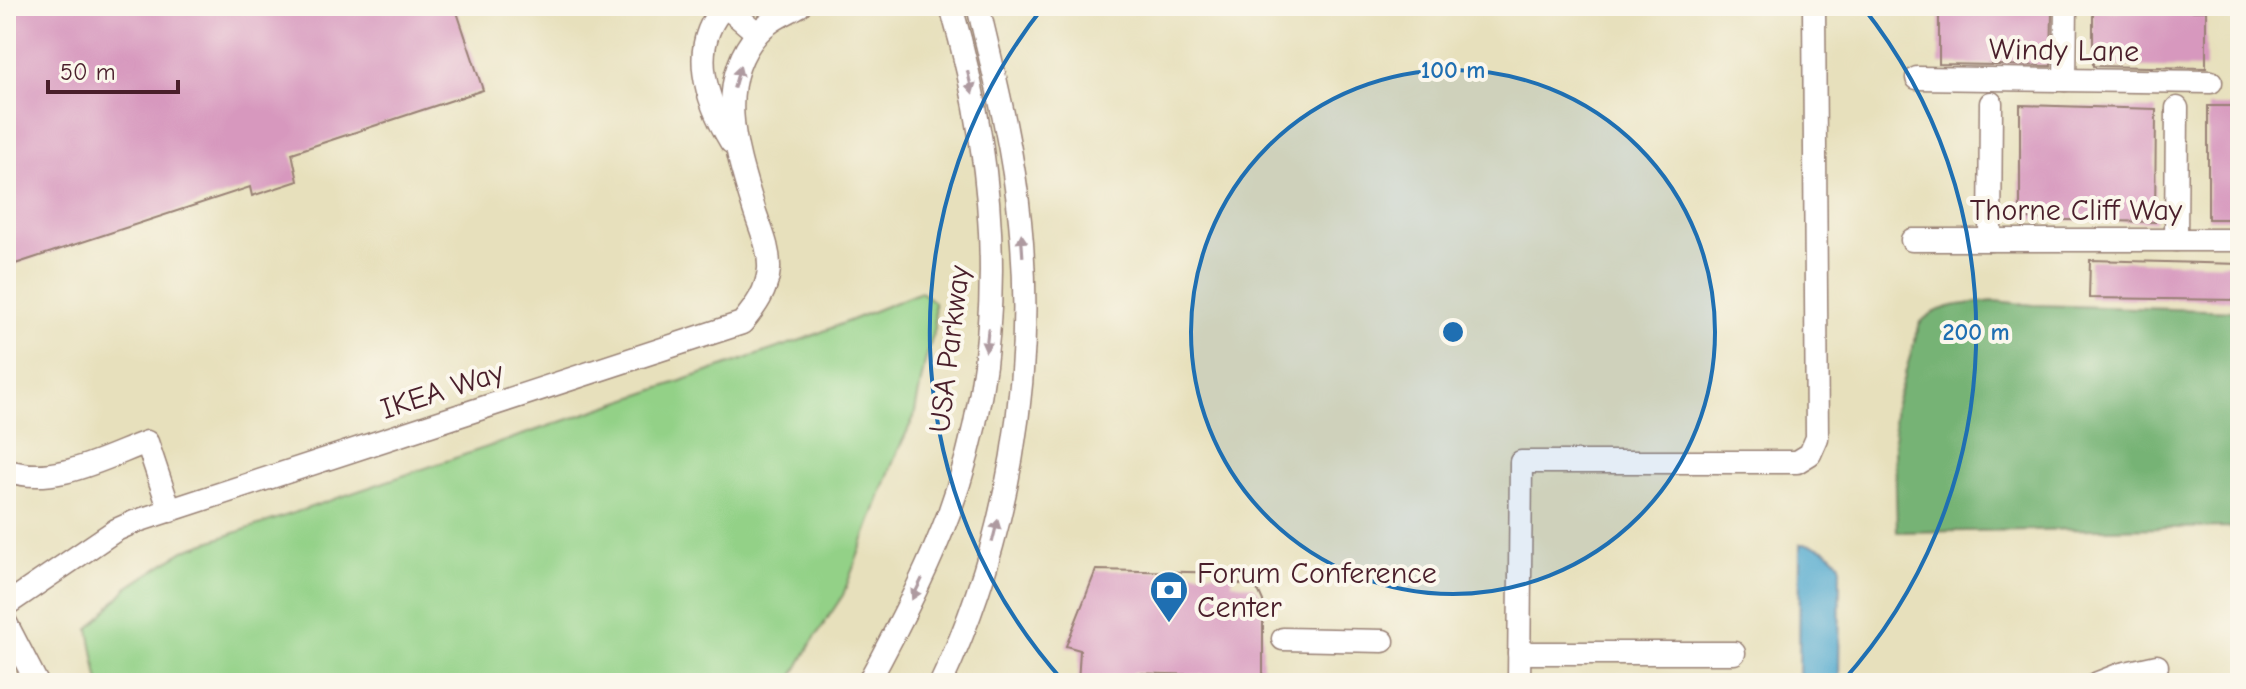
<svg xmlns="http://www.w3.org/2000/svg" width="2246" height="689" viewBox="0 0 2246 689" font-family="'Comic Neue',sans-serif">
<style>
.green{fill:#93d187;stroke:#6e7859;stroke-width:2}
.forest{fill:#76b374;stroke:#606950;stroke-width:2}
.water{fill:#51a9ce;stroke:#4e647c;stroke-width:2}
.building{fill:#d798be}
.lines{fill:none;stroke-linecap:round;stroke-linejoin:round}
.minor-casing{stroke:#988074;stroke-width:25}
.minor{stroke:#fff;stroke-width:22}
.oneway{fill:#ae9aa0}
.ring{fill:none;stroke:#1f6fb2;stroke-width:4}
.labels{text-anchor:middle;stroke-width:8;stroke-linejoin:round;paint-order:stroke}
.street-label{font-size:30px;fill:#4a1f2b;stroke:#fbf7ec}
.poi-label{font-size:30px;fill:#4a1f2b;stroke:#fbf7ec;text-anchor:start}
.centre{fill:#1f6fb2;stroke:#fbf7ec;stroke-width:4}
.ring-label{font-size:24px;text-anchor:middle;font-weight:bold;fill:#1f6fb2;stroke:#fbf7ec;stroke-width:8;stroke-linejoin:round;paint-order:stroke}
</style>
<rect width="100%" height="100%" fill="#fbf7ec"/>
<filter id="ink" filterUnits="userSpaceOnUse"><feTurbulence type="fractalNoise" baseFrequency=".0125" numOctaves="2"/><feDisplacementMap in="SourceGraphic" scale="16" xChannelSelector="R" yChannelSelector="G"/><feConvolveMatrix kernelMatrix="1 2 1 2 8 2 1 2 1" color-interpolation-filters="sRGB"/></filter>
<filter id="wash" filterUnits="userSpaceOnUse"><feTurbulence type="fractalNoise" baseFrequency=".006" numOctaves="4" result="noise"/><feDisplacementMap in="SourceGraphic" scale="32" xChannelSelector="R" yChannelSelector="G"/><feGaussianBlur stdDeviation="1.8" result="paint"/><feColorMatrix in="noise" values="0 0 0 0 0 0 0 0 0 0 0 0 0 0 0 0 0 1.4 0 .05"/><feComposite in="paint" operator="in"/></filter>
<g filter="url(#wash)">
<rect width="100%" height="100%" fill="#e7e0bc"/>
<path class="green" d="M921,292L934,302L935,328L925,362L914,417L895,457L843,595L812,642L789,683H99L89,629L127,588L185,550L804,339Z"/>
<path class="forest" d="M1995,301L2034,305L2240,311V527L1897,532L1894,410L1920,323C1938,303 1970,304 1995,301Z"/>
<path class="water" d="M1800,544C1819,544 1828,550 1840,564L1839,683H1799Z"/>
<g id="blocks">
<g class="building">
<path d="M6,6H455L483,90L292,153L298,181L252,196L250,187L6,267Z"/>
<path d="M1939,10H2052L2051,66L1939,64Z"/>
<path d="M2093,11H2206V68L2093,66Z"/>
<path d="M2020,105L2156,109L2155,222L2020,219Z"/>
<rect x="2208" y="106" width="32" height="113"/>
<path d="M2090,260L2240,264V300L2089,298Z"/>
<path d="M1096,570L1232,573V583L1253,586L1259,592L1263,601V683H1203V675L1131,673L1130,683H1078L1080,650L1066,646Z"/>
</g>
</g>
</g>
<g filter="url(#ink)">
<use href="#blocks" fill-opacity="0" stroke="#988074" stroke-width="2"/>
<g class="lines">
<defs>
<g id="minor">
<path d="M725,6C687,45 706,101 731,142"/>
<path d="M725,6L757,33"/>
<path d="M1917,78L2211,82"/>
<path d="M2065,80L2066,6"/>
<path d="M1912,240H2240"/>
<path d="M1990,240L1991,103"/>
<path d="M2176,240L2177,108"/>
<path d="M6,470C53,487 104,458 147,442L170,511"/>
<path d="M6,605L116,530L134,522L742,323C756,306 767,291 769,269C770,248 760,228 754,209C737,153 713,84 758,33C769,20 785,14 799,6"/>
<path d="M6,623L37,683"/>
<path d="M1283,639L1383,641"/>
<path d="M1519,653H1734"/>
<path d="M868,683C898,628 927,572 949,513C1010,347 999,173 951,6"/>
<path d="M941,683C1008,541 1036,377 1020,221C1013,148 995,77 978,6"/>
<path d="M1519,683L1521,462H1797L1810,454L1817,438L1814,6"/>
<path d="M2098,683L2121,674L2157,666"/>
</g>
</defs>
<use href="#minor" class="minor-casing"/>
<use href="#minor" class="minor"/>
</g>
<defs><path id="oneway-solid" d="M-6-.8H1V-3.2L6.5 0L1 3.2V.8H-6Z" transform="scale(2)"/></defs>
<g class="oneway">
<use href="#oneway-solid" transform="translate(737 77) rotate(-74)"/>
<use href="#oneway-solid" transform="translate(970 82) rotate(77)"/>
<use href="#oneway-solid" transform="translate(1022 245) rotate(-94)"/>
<use href="#oneway-solid" transform="translate(987 340) rotate(96)"/>
<use href="#oneway-solid" transform="translate(995 531) rotate(-76)"/>
<use href="#oneway-solid" transform="translate(917 589) rotate(116)"/>
</g>
</g>
<circle cx="1453" cy="332" r="262" fill="#1f6fb2" fill-opacity=".12"/>
<g class="ring">
<circle cx="1453" cy="332" r="262"/>
<path d="M1064 682A523 523 0 0 1 1044 6M1862 6A523 523 0 0 1 1842 682"/>
</g>
<defs>
<symbol id="bank-pin" viewBox="-11 -11 22 30"><path d="M0 17L-7.5 6A9.5 9.5 0 1 1 7.5 6Z" fill="#1f6fb2" stroke="#fbf7ec"/><path d="M-6-4H6V4H-6ZM0-2.3a2.3 2.3 0 1 0 0 4.6a2.3 2.3 0 1 0 0-4.6Z" fill="#fff"/></symbol>
</defs>
<g fill-rule="evenodd">
<use href="#bank-pin" x="1147" y="568" width="44" height="60"/>
</g>
<g class="labels">
<g class="street-label">
<text transform="translate(2064 50) rotate(1)" y="10">Windy Lane</text>
<text x="2076" y="220">Thorne Cliff Way</text>
<text transform="translate(949 349) rotate(-83)" y="10">USA Parkway</text>
<text transform="translate(442 390) rotate(-18)" y="10">IKEA Way</text>
</g>
<g class="poi-label">
<text x="1197" y="583">Forum Conference<tspan x="1197" dy="34">Center</tspan></text>
</g>
</g>
<circle cx="1453" cy="332" r="12" class="centre"/>
<g class="ring-label">
<text x="1453" y="78">100 m</text>
<text x="1976" y="340">200 m</text>
</g>
<rect width="2246" height="689" fill="none" stroke="#fbf7ec" stroke-width="32"/>
<path d="M48 80v12h130v-12" fill="none" stroke="#4a1f2b" stroke-width="4"/>
<text x="60" y="80" font-size="24" fill="#4a1f2b" stroke="#fbf7ec" stroke-width="6" paint-order="stroke">50 m</text>
</svg>
